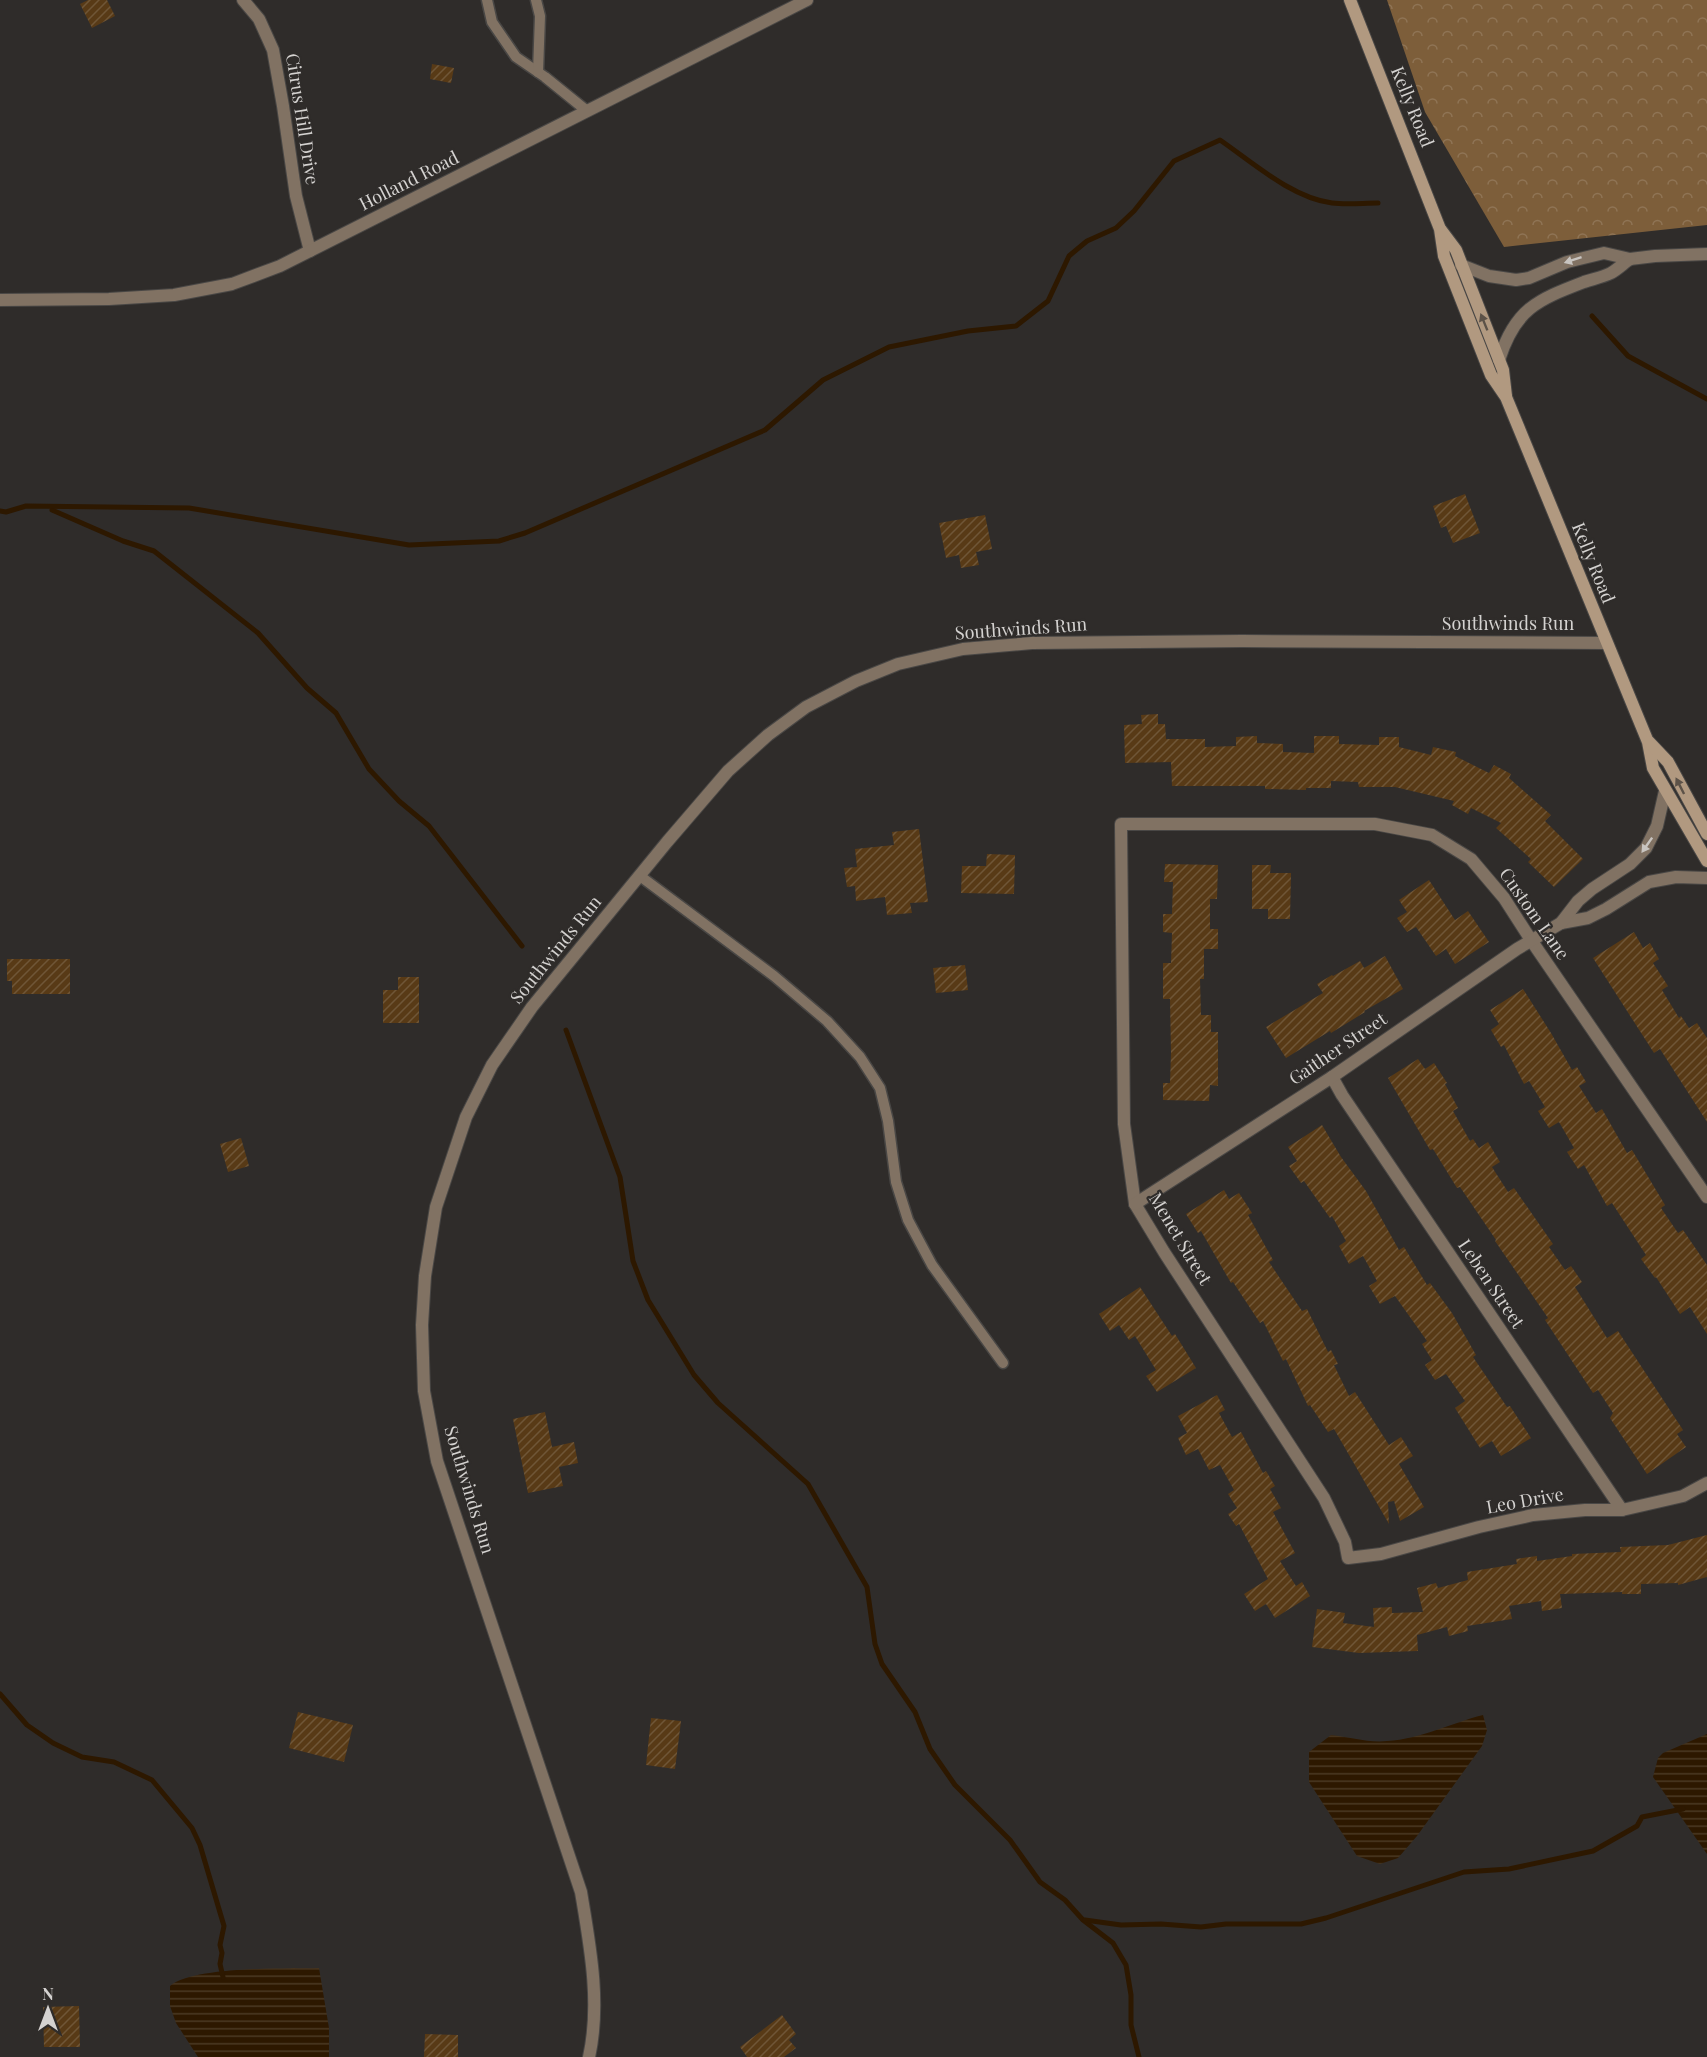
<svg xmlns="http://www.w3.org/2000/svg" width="1707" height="2057" viewBox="0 0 1707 2057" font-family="'Playfair Display',serif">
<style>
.forest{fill:url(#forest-crowns)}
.water{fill:url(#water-rules)}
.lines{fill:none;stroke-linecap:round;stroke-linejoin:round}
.stream{stroke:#2d1800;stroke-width:5}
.building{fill:url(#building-hatch)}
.lane-casing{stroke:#494745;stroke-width:13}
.street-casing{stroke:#494745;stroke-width:14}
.secondary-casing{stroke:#494745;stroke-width:14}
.lane{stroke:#817263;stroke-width:10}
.street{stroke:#817263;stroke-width:12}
.secondary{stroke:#b19980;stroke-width:12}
.oneway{fill:#c8c4c0}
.oneway2{fill:#5c5248}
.labels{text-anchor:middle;stroke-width:4.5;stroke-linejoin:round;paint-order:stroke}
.street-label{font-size:18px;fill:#d4d2d0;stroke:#2f2c2a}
</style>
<defs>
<pattern id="forest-crowns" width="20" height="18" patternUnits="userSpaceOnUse" patternTransform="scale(1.5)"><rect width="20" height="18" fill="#7d5e3a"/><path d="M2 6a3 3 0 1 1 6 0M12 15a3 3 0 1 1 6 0" fill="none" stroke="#8f7455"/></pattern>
<pattern id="water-rules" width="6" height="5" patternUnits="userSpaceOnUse" patternTransform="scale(1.5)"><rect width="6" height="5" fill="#2d1800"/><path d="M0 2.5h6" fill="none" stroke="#4b3924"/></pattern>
<pattern id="building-hatch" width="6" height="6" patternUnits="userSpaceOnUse" patternTransform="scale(1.5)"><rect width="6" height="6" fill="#583a16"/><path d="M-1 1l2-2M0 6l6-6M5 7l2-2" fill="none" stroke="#6f5637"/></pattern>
</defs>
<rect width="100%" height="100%" fill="#2f2c2a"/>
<path class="forest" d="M1387,0H1707V225L1504,247L1425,112Z"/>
<g class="water">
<path d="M1483,1715L1487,1730L1482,1746L1417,1836L1398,1858L1380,1864L1357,1856L1309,1782V1752L1331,1735C1349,1737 1369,1743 1387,1741C1421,1739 1451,1723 1483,1715Z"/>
<path d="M1707,1734V1854L1653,1777L1658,1758L1663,1753Z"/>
<path d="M319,1968L329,2028V2057H198L176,2023L170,2006V1986C195,1966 285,1969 319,1968Z"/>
</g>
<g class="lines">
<g class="stream">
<path d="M1592,316L1628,356L1707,399"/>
<path d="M52,510L123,541L154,551L258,633L307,688L336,713L369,769L399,801L429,826L522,946"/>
<path d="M0,511L6,512L26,506L189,508L409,545L499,541L525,533L765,430L823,380L889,347L968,331L1016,326L1048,301L1069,256L1087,241L1116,228L1134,211L1174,161L1220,140C1252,162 1292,198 1332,203C1347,205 1363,203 1378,203"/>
<path d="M566,1030L620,1177L633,1261L648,1300L694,1375L718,1403L808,1484L867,1587L875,1644L882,1664L915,1712L930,1749L955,1785L1010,1840L1040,1882L1065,1900L1083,1920L1113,1943L1126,1965L1131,1995V2025L1139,2057"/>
<path d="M0,1694L27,1725L53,1743L82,1757L114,1762L152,1780L192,1828L200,1845L224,1926L220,1945L222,1953L220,1964L223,1977"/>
<path d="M1085,1920L1121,1925L1161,1924L1201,1927L1226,1924H1301L1326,1918L1464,1872L1509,1869L1593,1851L1637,1826L1642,1817L1683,1809"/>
</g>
</g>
<g class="building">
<path d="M88,0H107L115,16L92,28L80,4Z"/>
<path d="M432,64L454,68L451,83L430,79Z"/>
<path d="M1465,494L1480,533L1453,543L1446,526L1441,528L1433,506Z"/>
<path d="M985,515L992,549L976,552L979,565L961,568L959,555L946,558L939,523Z"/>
<path d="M1158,714V724H1165L1166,739H1205V747L1236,746V737L1257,736V743L1283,744V752L1314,753V736H1339V744L1379,745V737H1399V747L1431,755L1433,747L1456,752L1455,756L1489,773L1494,765L1511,774L1509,778L1551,815L1545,821L1583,859L1554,887L1528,862L1531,859L1496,828L1501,823L1471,808L1468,814L1452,805L1454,801L1395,787H1359L1358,782L1331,781V788H1306V790L1265,789V786H1172L1171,762L1125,763L1124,725L1142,724L1141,715Z"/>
<path d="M919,829L928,902L910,903L912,913L887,915L885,897L856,901L855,886L847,887L844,868L857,867L855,849L894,845L892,832Z"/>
<path d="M987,854L1015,855L1014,894L961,893L962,866H986Z"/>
<path d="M1165,864L1218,865L1217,899H1210V929H1218V949H1204V979H1200L1201,1015H1211V1032H1218V1086L1210,1085L1209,1101L1163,1100V1083H1170L1171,1053L1170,999H1163V963H1171L1172,933L1163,932V914H1172L1173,882H1164Z"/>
<path d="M1252,865H1271L1270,873H1291L1290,919H1268V909H1252Z"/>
<path d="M1429,880L1455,920L1468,911L1489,942L1455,964L1446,949L1436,956L1416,927L1407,932L1397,918L1407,912L1399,900Z"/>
<path d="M1634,932L1643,948L1650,943L1659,959L1653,963L1668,986L1662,990L1679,1018L1681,1016L1689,1028L1697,1023L1707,1038V1122L1660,1049L1654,1053L1593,958Z"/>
<path d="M1385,956L1403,989L1364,1011L1365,1012L1331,1033L1330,1031L1286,1058L1266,1027L1323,993L1317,984L1332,975L1333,976L1360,961L1364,968Z"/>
<path d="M7,959H70V994H12V981H7Z"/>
<path d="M965,965L968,990L936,993L933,968Z"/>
<path d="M398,977H419V1023H383V990H398Z"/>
<path d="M1523,989L1551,1033L1572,1070L1577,1067L1586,1082L1579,1086L1596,1113L1602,1109L1627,1153L1632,1150L1665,1205L1661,1208L1678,1233L1683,1230L1707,1265V1334L1690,1307L1680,1314L1656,1277L1655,1278L1641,1259L1646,1255L1612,1203L1607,1206L1584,1165L1578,1169L1567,1152L1574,1148L1559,1122L1549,1128L1538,1111L1545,1107L1529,1081L1524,1084L1504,1045L1501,1047L1491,1030L1499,1024L1490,1010Z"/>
<path d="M1418,1059L1425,1069L1434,1063L1447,1083L1445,1084L1458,1108L1453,1111L1470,1141L1473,1139L1479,1148L1488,1142L1500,1162L1492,1167L1508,1192L1514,1188L1553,1244L1549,1247L1565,1270L1571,1266L1582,1282L1575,1287L1607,1338L1618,1331L1683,1430L1677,1434L1686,1447L1647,1474L1610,1418L1613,1413L1598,1390L1593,1393L1545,1320L1548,1318L1495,1241L1496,1240L1460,1187L1457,1188L1433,1149L1430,1150L1388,1078Z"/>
<path d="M1322,1125L1341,1157L1366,1191L1399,1250L1404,1247L1427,1285L1430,1283L1452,1313L1476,1355L1473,1357L1507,1407L1510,1406L1531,1438L1501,1456L1492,1441L1480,1448L1455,1408L1465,1401L1446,1374L1435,1380L1425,1365L1432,1360L1422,1344L1427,1341L1395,1296L1380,1304L1369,1286L1377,1281L1363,1256L1349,1264L1339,1246L1346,1241L1332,1216L1330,1218L1304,1181L1301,1183L1289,1166L1297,1161L1288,1147Z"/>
<path d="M241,1138L249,1166L228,1172L220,1144Z"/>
<path d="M1224,1190L1229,1199L1239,1193L1252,1213L1248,1215L1273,1260L1269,1262L1302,1311L1307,1309L1328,1352L1331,1350L1338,1364L1334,1365L1349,1396L1355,1392L1389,1445L1401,1437L1413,1456L1399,1464L1424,1507L1400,1521L1394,1501L1388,1502L1389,1524L1334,1429L1328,1432L1310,1405L1308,1406L1286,1359L1283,1361L1263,1321L1260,1323L1233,1282L1231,1283L1201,1231L1198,1233L1186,1214Z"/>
<path d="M1140,1287L1172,1336L1175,1334L1196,1368L1157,1392L1146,1376L1156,1370L1135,1336L1129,1340L1119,1325L1110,1331L1099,1314Z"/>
<path d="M1217,1395L1225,1410L1219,1413L1232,1437L1241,1432L1263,1473L1266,1471L1275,1486L1270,1489L1281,1508L1273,1512L1295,1553L1280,1561L1296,1586L1302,1582L1310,1596L1275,1618L1266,1604L1255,1611L1244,1594L1268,1579L1239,1524L1236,1526L1228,1514L1237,1508L1228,1494L1234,1490L1220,1465L1209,1470L1198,1449L1186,1455L1178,1438L1187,1433L1178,1416Z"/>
<path d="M545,1412L552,1447L574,1442L578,1463L559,1467L563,1486L528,1493L513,1419Z"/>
<path d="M1707,1535V1577L1678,1585V1583L1641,1584V1594H1622V1592L1560,1594L1562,1608L1542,1611L1541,1601L1509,1606L1512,1619L1467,1626L1468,1631L1449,1636L1447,1627L1417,1635L1418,1651L1359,1653L1312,1647L1317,1609L1345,1613L1343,1623L1374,1627L1373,1608L1392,1607V1613L1423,1612L1417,1588L1436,1583L1438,1588L1468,1580L1467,1572L1517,1564L1516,1559L1537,1556V1561L1572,1556V1554L1621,1552L1620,1547L1668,1545Z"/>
<path d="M298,1712L353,1725L344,1762L289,1748Z"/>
<path d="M651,1718L681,1721L675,1769L646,1765Z"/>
<path d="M79,2006L80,2047H44L43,2007Z"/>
<path d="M782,2015L796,2034L789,2040L796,2048L784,2057H747L740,2047Z"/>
<path d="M425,2034L458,2035V2057H424Z"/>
</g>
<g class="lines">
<defs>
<g id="lane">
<path d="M487,0L492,22L516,57L545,77L587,111"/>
<path d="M536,0L540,16L538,72"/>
<path d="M640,876L774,976L827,1021L860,1057L880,1088L888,1121L896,1182L908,1220L932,1265L1003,1363"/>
</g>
<g id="street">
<path d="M243,0L259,19L273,50L283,106L296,196L310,251"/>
<path d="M1461,265L1489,276L1516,280L1529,278L1567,262L1604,253L1630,259L1655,256L1707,254"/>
<path d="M0,300L109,299L174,295L232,284L280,266L807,0"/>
<path d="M1499,360C1515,309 1537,300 1584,282C1593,279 1603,277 1611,273C1618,269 1624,263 1630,259"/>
<path d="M1561,923L1588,918L1606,909L1649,882L1676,877L1707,878"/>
<path d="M1332,1077L1342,1095L1622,1510"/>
<path d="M1707,1197L1531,940L1504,898L1471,859L1432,835L1375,824H1121L1124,1124L1135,1204L1164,1252L1324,1498L1345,1542L1348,1558L1381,1554L1479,1527L1533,1515L1585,1510H1622L1683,1496L1707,1483"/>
<path d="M1135,1204L1332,1077L1517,949L1561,923L1578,901L1592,889L1630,864L1646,848L1657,826L1665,791"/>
<path d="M589,2057C601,2003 590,1946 581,1892L437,1461L424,1391L422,1325L425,1276L436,1207L466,1117L492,1065L532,1007L667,842L728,771L768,735L806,707L856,681L898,664L963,649L1032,643L1242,641L1606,643"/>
</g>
<g id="secondary">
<path d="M1350,0L1440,229L1444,256L1491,375L1506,397L1648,742L1653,768L1707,861"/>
<path d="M1441,230L1456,250L1503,370L1506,396"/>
<path d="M1649,742L1668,762L1707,834"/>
</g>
</defs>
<use href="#lane" class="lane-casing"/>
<use href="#street" class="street-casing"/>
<use href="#secondary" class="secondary-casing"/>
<use href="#lane" class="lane"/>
<use href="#street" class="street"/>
<use href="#secondary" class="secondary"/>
</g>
<defs><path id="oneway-solid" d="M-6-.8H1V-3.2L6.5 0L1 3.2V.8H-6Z" transform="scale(1.5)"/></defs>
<g class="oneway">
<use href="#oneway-solid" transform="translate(1573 260) rotate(162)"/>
<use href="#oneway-solid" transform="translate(1647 845) rotate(125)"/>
</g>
<g class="oneway2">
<use href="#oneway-solid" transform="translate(1484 322) rotate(-112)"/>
<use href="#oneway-solid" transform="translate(1680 786) rotate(-117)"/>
</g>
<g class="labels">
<g class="street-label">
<text transform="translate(1412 107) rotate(68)" y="6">Kelly Road</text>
<text transform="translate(302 119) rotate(81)" y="6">Citrus Hill Drive</text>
<text transform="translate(409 181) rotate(-27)" y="6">Holland Road</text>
<text transform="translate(1593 563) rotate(68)" y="6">Kelly Road</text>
<text x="1508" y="630">Southwinds Run</text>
<text transform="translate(1021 629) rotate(-4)" y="6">Southwinds Run</text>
<text transform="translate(1534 914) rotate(55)" y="6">Custom Lane</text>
<text transform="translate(556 950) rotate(-51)" y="6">Southwinds Run</text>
<text transform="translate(1338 1049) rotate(-34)" y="6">Gaither Street</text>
<text transform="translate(1180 1239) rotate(59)" y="6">Menet Street</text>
<text transform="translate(1491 1284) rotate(56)" y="6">Leben Street</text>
<text transform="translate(469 1490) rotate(73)" y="6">Southwinds Run</text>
<text transform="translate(1525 1501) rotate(-10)" y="6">Leo Drive</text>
</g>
</g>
<g transform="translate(48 2009)" stroke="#2f2c2a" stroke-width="4.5" paint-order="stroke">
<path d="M0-4.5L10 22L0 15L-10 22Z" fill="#d4d2d0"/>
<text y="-9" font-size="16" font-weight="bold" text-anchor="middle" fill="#d4d2d0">N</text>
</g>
</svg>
